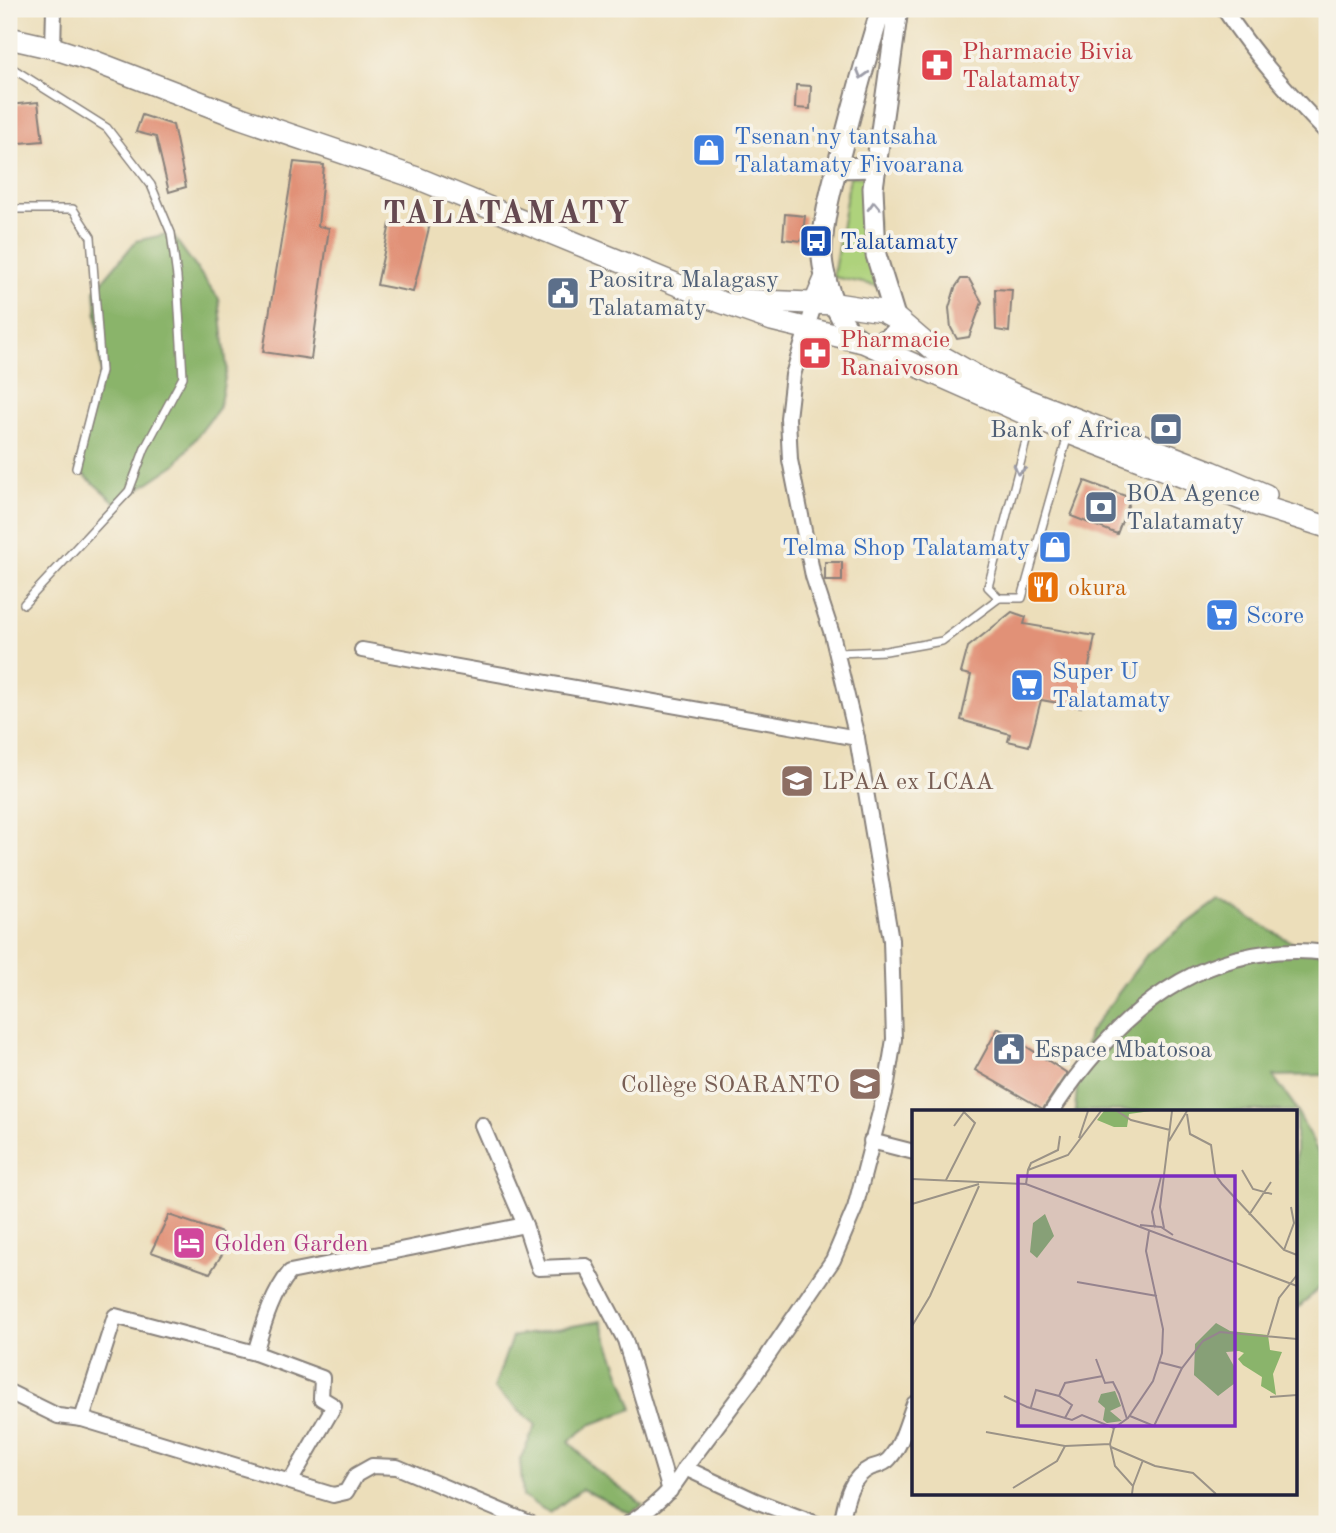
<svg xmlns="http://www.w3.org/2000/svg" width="1336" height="1533" viewBox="0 0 1336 1533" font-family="'Old Standard TT',serif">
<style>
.green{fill:#aed27b;stroke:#687a5b;stroke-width:2}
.forest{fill:#8ab46b;stroke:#566b53;stroke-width:2}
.building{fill:#e19177}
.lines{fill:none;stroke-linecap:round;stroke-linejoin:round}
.lane-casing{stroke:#87807a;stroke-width:10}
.street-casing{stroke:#87807a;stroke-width:18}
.secondary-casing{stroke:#87807a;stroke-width:23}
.primary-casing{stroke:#87807a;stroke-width:24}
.lane{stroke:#fff;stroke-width:7}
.street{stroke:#fff;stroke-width:14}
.secondary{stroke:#fff;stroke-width:19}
.primary{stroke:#fff;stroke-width:21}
.oneway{stroke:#9c9ca7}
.labels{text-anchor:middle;stroke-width:7;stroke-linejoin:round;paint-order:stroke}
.health-label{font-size:24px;fill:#be3a42;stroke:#f7f3e8;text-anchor:start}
.shop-label{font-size:24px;fill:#366cbe;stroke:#f7f3e8;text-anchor:start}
.transit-label{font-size:24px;fill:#164399;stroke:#f7f3e8;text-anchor:start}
.service-label{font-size:24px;fill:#4e5e75;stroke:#f7f3e8;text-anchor:start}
.food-label{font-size:24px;fill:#c56008;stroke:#f7f3e8;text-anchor:start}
.education-label{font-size:24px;fill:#785e54;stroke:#f7f3e8;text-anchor:start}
.hotel-label{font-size:24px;fill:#b23c85;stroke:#f7f3e8;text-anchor:start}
.district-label{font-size:32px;font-weight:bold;letter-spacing:2px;fill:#654950;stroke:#f7f3e8}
.inset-road{fill:none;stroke:#9b9387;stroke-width:2}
.view{fill:#7b2cbf;fill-opacity:0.15;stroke:#7b2cbf;stroke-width:3.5}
.inset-edge{fill:none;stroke:#22223b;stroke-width:3.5}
</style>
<rect width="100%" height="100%" fill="#f7f3e8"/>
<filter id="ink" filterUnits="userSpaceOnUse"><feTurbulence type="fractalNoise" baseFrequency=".0143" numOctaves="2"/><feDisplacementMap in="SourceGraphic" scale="14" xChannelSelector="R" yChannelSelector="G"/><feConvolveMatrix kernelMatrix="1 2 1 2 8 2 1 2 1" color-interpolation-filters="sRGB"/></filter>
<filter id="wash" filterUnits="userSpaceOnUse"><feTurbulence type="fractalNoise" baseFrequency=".00686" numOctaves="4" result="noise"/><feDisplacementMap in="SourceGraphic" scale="28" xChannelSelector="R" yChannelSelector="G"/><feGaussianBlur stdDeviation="1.57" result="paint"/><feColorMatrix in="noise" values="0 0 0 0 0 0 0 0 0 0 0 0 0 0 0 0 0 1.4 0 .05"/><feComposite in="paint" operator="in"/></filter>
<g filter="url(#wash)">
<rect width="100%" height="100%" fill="#ecdeba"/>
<path class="green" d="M850,176L875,178L878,286L833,277Z"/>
<g class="forest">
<path d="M171,233L219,299L227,368L219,408L176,464L117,504L76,468L101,371L95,290L136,241Z"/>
<path d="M1219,900L1305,950L1327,953V1075L1273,1076L1294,1105L1327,1170V1281L1296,1310V1111H1075L1078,1075L1089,1033L1148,953Z"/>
<path d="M601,1321L633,1409L590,1425L569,1441L593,1468L643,1505L630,1513L582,1489L550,1513L523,1497L520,1460L536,1425L494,1388L512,1337Z"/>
</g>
<g id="blocks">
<g class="building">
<path d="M796,85L811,86L810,109L795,108Z"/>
<path d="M38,102L43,141L9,144V105Z"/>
<path d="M142,115L173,125L186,187L169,192L156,137L136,132Z"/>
<path d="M294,162L324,165L318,226L329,228L311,359L263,352Z"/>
<path d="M785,214L805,216L802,241L783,239Z"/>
<path d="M412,217L424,220L429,228L413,292L377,285L390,224H403Z"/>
<path d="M961,279H969L982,302L969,337L957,339L951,328L949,308L955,288Z"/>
<path d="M995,289L1012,290L1009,332L996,330Z"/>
<path d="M1085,481L1131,498L1117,534L1071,516Z"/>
<rect x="825" y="562" width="17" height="19"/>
<path d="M1012,612L1026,617L1024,624L1095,636L1081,707L1041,700L1029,746L1008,741L1010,734L961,720L971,675L961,673L968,647Z"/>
<path d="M998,1028L1067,1073L1043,1109L975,1070Z"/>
<path d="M169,1215L222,1233L223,1253L210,1273L151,1252Z"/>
</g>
</g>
</g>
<g filter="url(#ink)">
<use href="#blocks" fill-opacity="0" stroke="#87807a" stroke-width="2"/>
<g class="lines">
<defs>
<g id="lane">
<path d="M568,9H569"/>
<path d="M9,68L15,70L107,128L151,185L171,233L177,277L183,377L145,448L129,491L24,604"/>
<path d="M9,209H73L91,237L101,371L76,468"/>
<path d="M999,598L988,587L1032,418"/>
<path d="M837,653L886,651L942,641L999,598H1022L1068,435"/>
</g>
<g id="street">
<path d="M1224,9C1254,55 1290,94 1327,133"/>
<path d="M53,48L54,9"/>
<path d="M362,650L857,738"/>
<path d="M1052,1111C1117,1013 1202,938 1327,953"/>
<path d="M482,1125L525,1225L539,1268L586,1266L625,1340L670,1491"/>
<path d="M871,1141L914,1152"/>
<path d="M255,1353C264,1323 271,1296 290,1272L525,1225"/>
<path d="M9,1392L58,1416L82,1419L333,1495L346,1492L356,1475L372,1466L397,1467L532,1524"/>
<path d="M82,1419L115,1316L255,1353L322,1378L321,1398L334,1406L290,1482"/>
<path d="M685,1468L756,1501L817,1524"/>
<path d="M628,1524C650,1510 673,1491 685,1468L752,1379L833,1260L855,1208L886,1089L894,1039L891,940L857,738L832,634L813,576L790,460L788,418L793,375L814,305"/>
<path d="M841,1524C846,1502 848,1479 870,1468C877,1465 884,1465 889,1459C902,1445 907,1422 914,1404"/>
</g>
<g id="secondary">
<path d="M881,9C867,55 854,101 842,148C833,182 823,216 822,252C821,277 844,351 878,342C887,340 894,335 898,326L876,255L873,188L898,9"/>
<path d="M837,168L876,167"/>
</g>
<g id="primary">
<path d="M9,38L53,48L93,61L241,118L417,178L712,299L772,320L863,342L1069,433L1254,504L1327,527"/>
<path d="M738,300L836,304L882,311L897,319L939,355L983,380L1022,398L1212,472L1266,495"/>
<path d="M814,305L825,279"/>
</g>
</defs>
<use href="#lane" class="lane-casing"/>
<use href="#street" class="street-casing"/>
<use href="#secondary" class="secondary-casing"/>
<use href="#primary" class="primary-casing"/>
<use href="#lane" class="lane"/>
<use href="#street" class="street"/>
<use href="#secondary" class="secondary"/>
<use href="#primary" class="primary"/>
</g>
<defs><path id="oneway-chevron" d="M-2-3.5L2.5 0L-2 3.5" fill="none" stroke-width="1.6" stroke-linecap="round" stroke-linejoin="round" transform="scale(1.75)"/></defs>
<g class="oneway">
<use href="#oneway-chevron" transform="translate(862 74) rotate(106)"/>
<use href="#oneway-chevron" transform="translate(874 206) rotate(-92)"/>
<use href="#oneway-chevron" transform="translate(1019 470) rotate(105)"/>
</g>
</g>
<defs>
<symbol id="pharmacy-square" viewBox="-11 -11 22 22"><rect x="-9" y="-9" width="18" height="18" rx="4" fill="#e0444e" stroke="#f7f3e8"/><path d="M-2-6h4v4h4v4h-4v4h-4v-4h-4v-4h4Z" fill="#fff"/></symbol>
<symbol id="shop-square" viewBox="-11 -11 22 22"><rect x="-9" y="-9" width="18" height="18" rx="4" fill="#3f7fe0" stroke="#f7f3e8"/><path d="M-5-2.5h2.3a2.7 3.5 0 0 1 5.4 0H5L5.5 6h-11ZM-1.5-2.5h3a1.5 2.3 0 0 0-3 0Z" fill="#fff"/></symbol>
<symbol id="bus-square" viewBox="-11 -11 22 22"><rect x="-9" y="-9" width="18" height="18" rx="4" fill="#1a4fb4" stroke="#f7f3e8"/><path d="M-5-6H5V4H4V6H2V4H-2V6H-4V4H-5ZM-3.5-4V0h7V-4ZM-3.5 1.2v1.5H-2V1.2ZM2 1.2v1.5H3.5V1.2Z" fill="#fff"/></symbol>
<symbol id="civic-square" viewBox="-11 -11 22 22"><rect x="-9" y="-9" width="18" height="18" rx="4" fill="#5c6f8a" stroke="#f7f3e8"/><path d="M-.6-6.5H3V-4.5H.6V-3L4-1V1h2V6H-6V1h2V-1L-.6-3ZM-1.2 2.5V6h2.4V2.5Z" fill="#fff"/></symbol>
<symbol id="bank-square" viewBox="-11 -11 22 22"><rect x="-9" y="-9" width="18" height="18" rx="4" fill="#5c6f8a" stroke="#f7f3e8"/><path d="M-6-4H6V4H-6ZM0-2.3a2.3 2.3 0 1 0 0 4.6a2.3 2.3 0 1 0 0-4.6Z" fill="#fff"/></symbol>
<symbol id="restaurant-square" viewBox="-11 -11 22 22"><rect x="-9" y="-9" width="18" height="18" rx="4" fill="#e8710a" stroke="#f7f3e8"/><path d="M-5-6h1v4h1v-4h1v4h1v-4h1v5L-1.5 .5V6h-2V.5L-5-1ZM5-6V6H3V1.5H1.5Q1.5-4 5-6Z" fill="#fff"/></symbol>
<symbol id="supermarket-square" viewBox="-11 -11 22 22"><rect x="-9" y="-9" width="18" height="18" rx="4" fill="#3f7fe0" stroke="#f7f3e8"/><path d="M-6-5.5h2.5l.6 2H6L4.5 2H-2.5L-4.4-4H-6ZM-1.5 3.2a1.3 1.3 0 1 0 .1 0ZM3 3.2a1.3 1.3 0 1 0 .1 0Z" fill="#fff"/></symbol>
<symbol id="school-square" viewBox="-11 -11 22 22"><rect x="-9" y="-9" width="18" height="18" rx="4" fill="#8d6e63" stroke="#f7f3e8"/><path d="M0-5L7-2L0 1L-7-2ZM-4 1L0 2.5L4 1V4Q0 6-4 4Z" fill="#fff"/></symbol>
<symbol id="hotel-square" viewBox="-11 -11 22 22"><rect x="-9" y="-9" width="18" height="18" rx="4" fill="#d1479c" stroke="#f7f3e8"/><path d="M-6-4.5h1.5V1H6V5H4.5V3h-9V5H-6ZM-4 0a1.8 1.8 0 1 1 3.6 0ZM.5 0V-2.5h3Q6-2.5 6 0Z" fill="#fff"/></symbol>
</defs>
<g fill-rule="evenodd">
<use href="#pharmacy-square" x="918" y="46" width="38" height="38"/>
<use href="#shop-square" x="690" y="131" width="38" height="38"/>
<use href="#bus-square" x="797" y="222" width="38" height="38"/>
<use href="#civic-square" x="544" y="274" width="38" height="38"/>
<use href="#pharmacy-square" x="796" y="334" width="38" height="38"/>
<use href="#bank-square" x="1147" y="410" width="38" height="38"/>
<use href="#bank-square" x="1082" y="488" width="38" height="38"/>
<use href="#shop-square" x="1036" y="528" width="38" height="38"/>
<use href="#restaurant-square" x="1024" y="568" width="38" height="38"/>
<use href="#supermarket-square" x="1203" y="596" width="38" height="38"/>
<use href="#supermarket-square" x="1008" y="666" width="38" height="38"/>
<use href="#school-square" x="778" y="762" width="38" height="38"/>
<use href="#civic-square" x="990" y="1030" width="38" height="38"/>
<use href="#school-square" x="846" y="1065" width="38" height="38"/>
<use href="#hotel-square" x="170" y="1224" width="38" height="38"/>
</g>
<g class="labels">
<g class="health-label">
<text x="962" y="59">Pharmacie Bivia<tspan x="962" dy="28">Talatamaty</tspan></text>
<text x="840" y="347">Pharmacie<tspan x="840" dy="28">Ranaivoson</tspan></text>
</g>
<g class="shop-label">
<text x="734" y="144">Tsenan'ny tantsaha<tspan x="734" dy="28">Talatamaty Fivoarana</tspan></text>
<text x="1030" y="555" text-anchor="end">Telma Shop Talatamaty</text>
<text x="1246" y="623">Score</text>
<text x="1052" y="679">Super U<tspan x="1052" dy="28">Talatamaty</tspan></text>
</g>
<g class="transit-label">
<text x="840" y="249">Talatamaty</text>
</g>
<g class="service-label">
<text x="588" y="287">Paositra Malagasy<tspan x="588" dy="28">Talatamaty</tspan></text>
<text x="1142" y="437" text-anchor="end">Bank of Africa</text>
<text x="1126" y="501">BOA Agence<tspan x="1126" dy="28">Talatamaty</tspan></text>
<text x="1034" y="1057">Espace Mbatosoa</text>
</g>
<g class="food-label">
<text x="1068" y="595">okura</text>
</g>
<g class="education-label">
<text x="822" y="789">LPAA ex LCAA</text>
<text x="840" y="1092" text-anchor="end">Collège SOARANTO</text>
</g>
<g class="hotel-label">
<text x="214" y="1251">Golden Garden</text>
</g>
<g class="district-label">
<text x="507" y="223">TALATAMATY</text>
</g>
</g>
<g transform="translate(912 1110)">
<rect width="385" height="385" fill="#ecdeba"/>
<path d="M192,1H239L217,4L215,17H202L185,10ZM133,104L142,126L125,148L118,142L121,113ZM304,213L318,221L356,225L358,240L370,242L361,264L364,285L349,276L350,267L331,255L326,249L332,243L327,241L314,242L323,258V273L306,286L282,265L283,234ZM203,281L209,296L198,301L210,311L195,313L191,310L193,298L186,292L189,284Z" fill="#8ab46b"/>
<path class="inset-road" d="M205,1L219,10L258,20M275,4L278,24L299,35L303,64L310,74L372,140L385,145M167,28L176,1M257,31L275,1M116,60L119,53L146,40L148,26M330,60L341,79L360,84M0,69L114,74L385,176M34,70L63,13L52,2L42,16M114,74L116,60L156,45L189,1M0,94L67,74M337,105L359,72M228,115L249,117L261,125M243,118L240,102L249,67M252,118L248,97L260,1M372,140L382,113L379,97M165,172L245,186M0,216L18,186L67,76M356,225L367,188L385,165M184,249L193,273L201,272L207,284L215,309M247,252L270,258L291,231L308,222L385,229M92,286L115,297L160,310L170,305L202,318M147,286L153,273L191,266M358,287L385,285M119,297L124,280L147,286L160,295L153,308M218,306L242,316L270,258M74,322L153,336L198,334M199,337L243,356L281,363L304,384M221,376L231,350M101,378L145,351L153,336M220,384L221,376L203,356L198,334L202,318L216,308L241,271L250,243L251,219L234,141L237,121"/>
<path class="view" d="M106,66H323V316H106Z"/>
<rect width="385" height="385" class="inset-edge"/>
</g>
<rect width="1336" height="1533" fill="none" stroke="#f7f3e8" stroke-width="35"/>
</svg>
